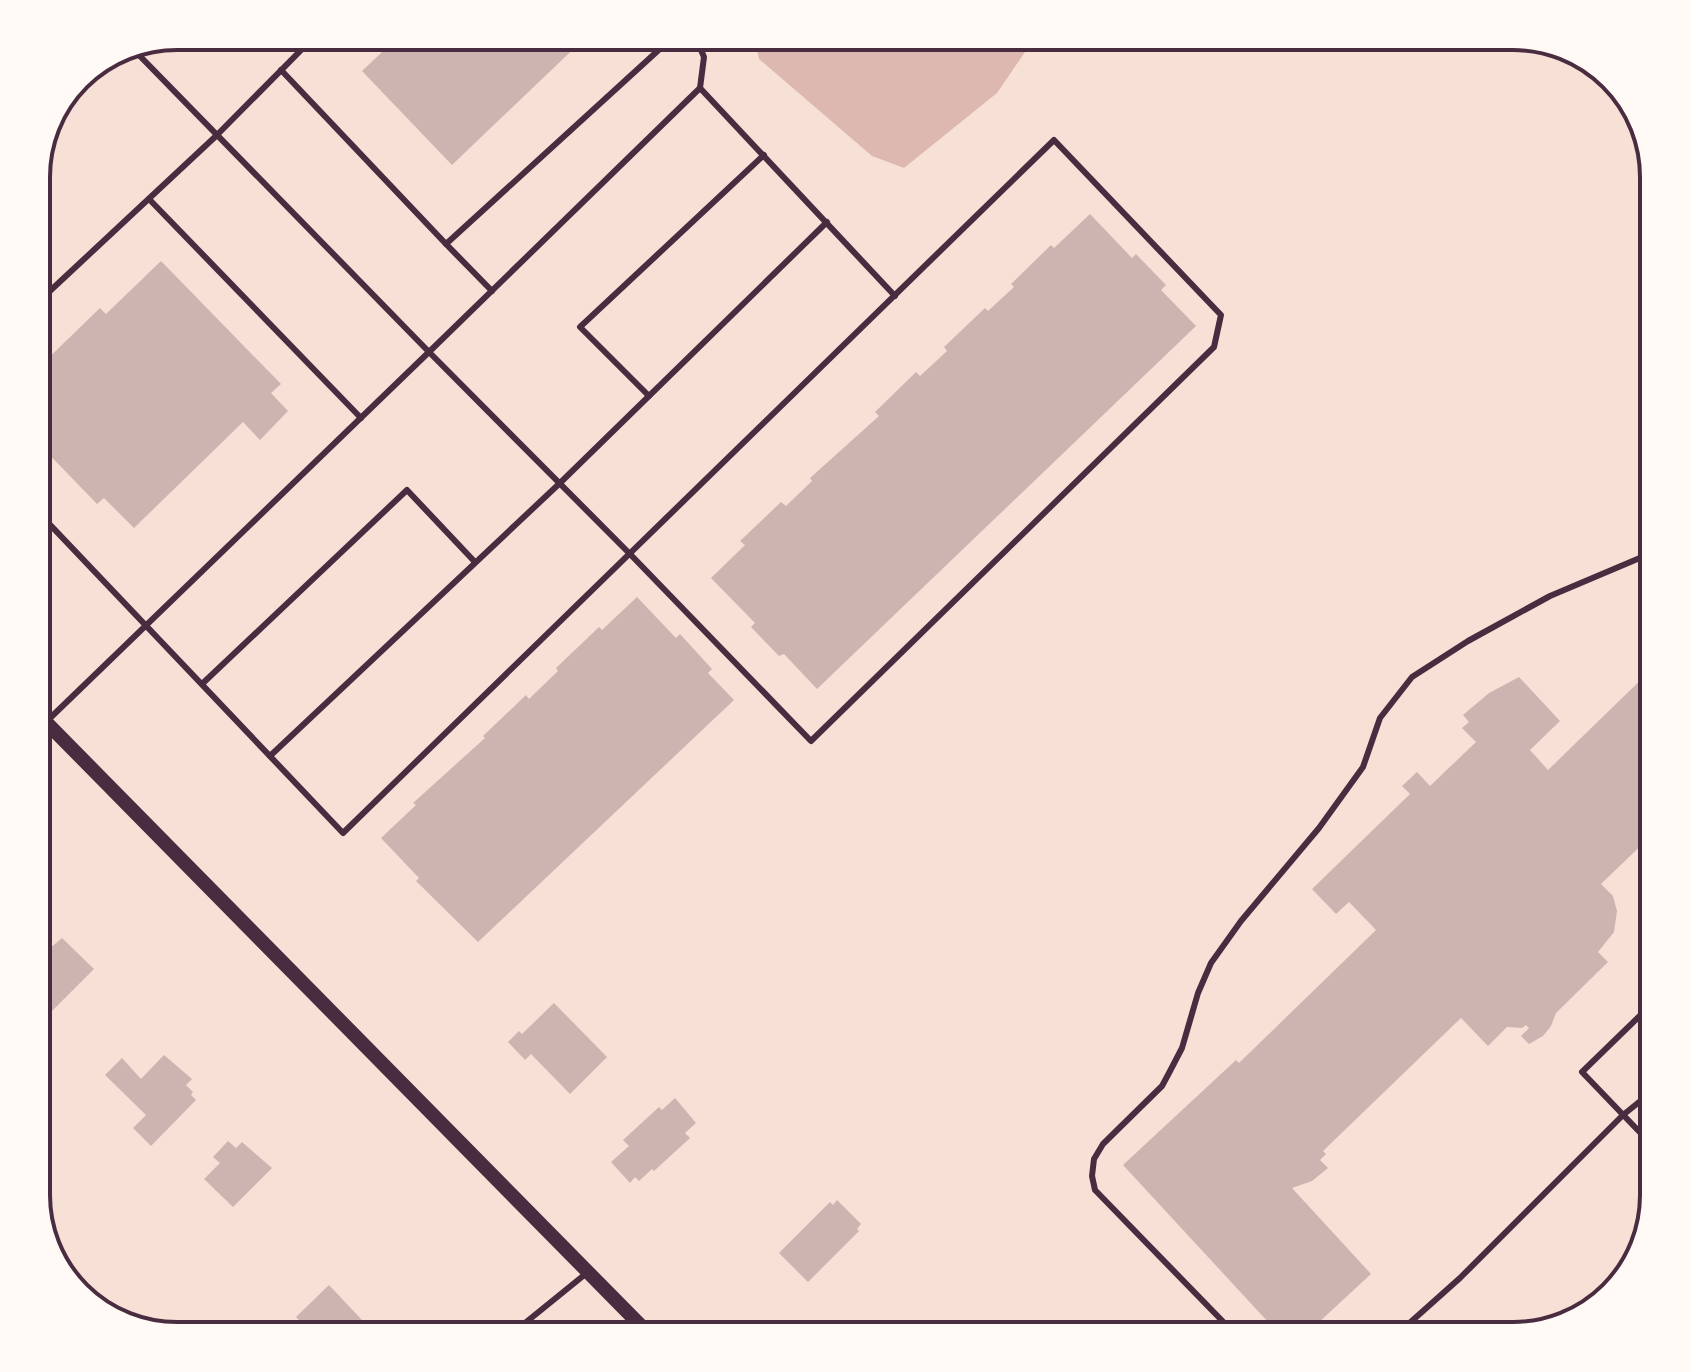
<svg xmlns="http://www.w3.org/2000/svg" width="1690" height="1372" viewBox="0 0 1690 1372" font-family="Commissioner,sans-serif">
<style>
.water{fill:#dcb8b0}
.building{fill:#ccb4b1}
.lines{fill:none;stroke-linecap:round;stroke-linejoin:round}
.service{stroke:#4a2c40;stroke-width:6}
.tertiary{stroke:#4a2c40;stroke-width:14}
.rim{fill:none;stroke:#4a2c40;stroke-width:4}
</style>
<rect width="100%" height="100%" fill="#f7e1d7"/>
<path class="water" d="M754,36H1017L1025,52L997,93L904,168L872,156L759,59Z"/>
<g class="building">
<path d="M399,36H587L452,165L362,71Z"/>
<path d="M1090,214L1132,258L1136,254L1166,285L1161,290L1196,326L817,689L784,654L779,656L751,627L755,623L711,578L745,545L740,541L781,502L786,506L812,481L810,478L879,416L875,412L916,372L920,376L947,351L944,347L985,308L988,311L1014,287L1011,284L1051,245L1054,248Z"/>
<path d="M161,261L281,384L271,393L288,411L260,440L243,422L134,528L104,498L97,504L36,441V370L100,308L106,314Z"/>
<path d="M637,597L676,638L680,634L712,669L708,673L734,700L478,942L416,881L419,878L381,838L416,805L413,803L485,738L483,736L526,695L529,699L558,671L556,668L599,627L602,630Z"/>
<path d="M1654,667V833L1601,884L1613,896L1617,911L1614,932L1598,952L1608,962L1556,1013L1551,1026L1543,1036L1529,1044L1521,1036L1529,1028L1526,1025L1522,1028L1507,1027L1488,1046L1461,1018L1323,1151L1326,1154L1320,1160L1328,1168L1312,1181L1292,1188L1371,1274L1304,1336H1281L1123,1165L1236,1060L1239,1063L1376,930L1349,902L1336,914L1312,889L1410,794L1402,786L1417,772L1430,786L1476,742L1462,728L1469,722L1463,715L1489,693L1519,677L1560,721L1530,750L1548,770Z"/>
<path d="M62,938L94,969L51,1012L49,1010L36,1023V960Z"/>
<path d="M554,1003L607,1057L570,1094L531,1054L525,1060L508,1042L519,1031L522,1034Z"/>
<path d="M164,1055L192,1079L186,1085L193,1092L191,1095L196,1100L151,1146L133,1128L146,1115L105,1075L122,1058L141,1079Z"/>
<path d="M675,1098L696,1123L685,1133L690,1138L654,1171L652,1169L639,1181L635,1177L630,1183L611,1162L629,1146L623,1140L659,1107L662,1110Z"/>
<path d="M228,1141L236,1148L242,1142L272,1168L233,1207L204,1179L220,1163L213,1157Z"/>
<path d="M837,1200L861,1224L857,1229L859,1231L808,1282L779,1253L830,1202L833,1205Z"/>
<path d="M329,1285L377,1336H314L296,1317Z"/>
</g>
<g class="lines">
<g class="service">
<path d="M695,36L704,57L700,88"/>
<path d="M281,70L446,244L674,36"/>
<path d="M149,199L361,418"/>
<path d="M446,244L492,291"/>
<path d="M36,304L216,136L315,36"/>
<path d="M649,396L580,327L764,155"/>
<path d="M36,510L343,833C580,602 817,371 1054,140L1221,315L1214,347L811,741L630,554L429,352L700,88L895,296"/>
<path d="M202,684L407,490L474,561"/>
<path d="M46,722L429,352L136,52"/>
<path d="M270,756L560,483L827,222"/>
<path d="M1654,1147L1582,1072L1654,1002"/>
<path d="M509,1336L588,1272"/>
<path d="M1237,1336L1095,1190L1092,1176L1094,1159L1103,1144L1162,1086L1169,1073L1182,1048L1198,993L1211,963L1241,921L1319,828L1363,767L1380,718L1412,677L1468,641L1550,596L1654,552"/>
<path d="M1395,1336L1460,1278L1623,1115L1654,1090"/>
</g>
<path class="tertiary" d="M36,712L651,1336"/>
</g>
<path d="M0 0H1690V1372H0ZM177 50H1513A127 127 0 0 1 1640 177V1195A127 127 0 0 1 1513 1322H177A127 127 0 0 1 50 1195V177A127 127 0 0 1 177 50Z" fill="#fffaf5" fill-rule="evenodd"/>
<path class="rim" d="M177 50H1513A127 127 0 0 1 1640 177V1195A127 127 0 0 1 1513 1322H177A127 127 0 0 1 50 1195V177A127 127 0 0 1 177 50Z"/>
</svg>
